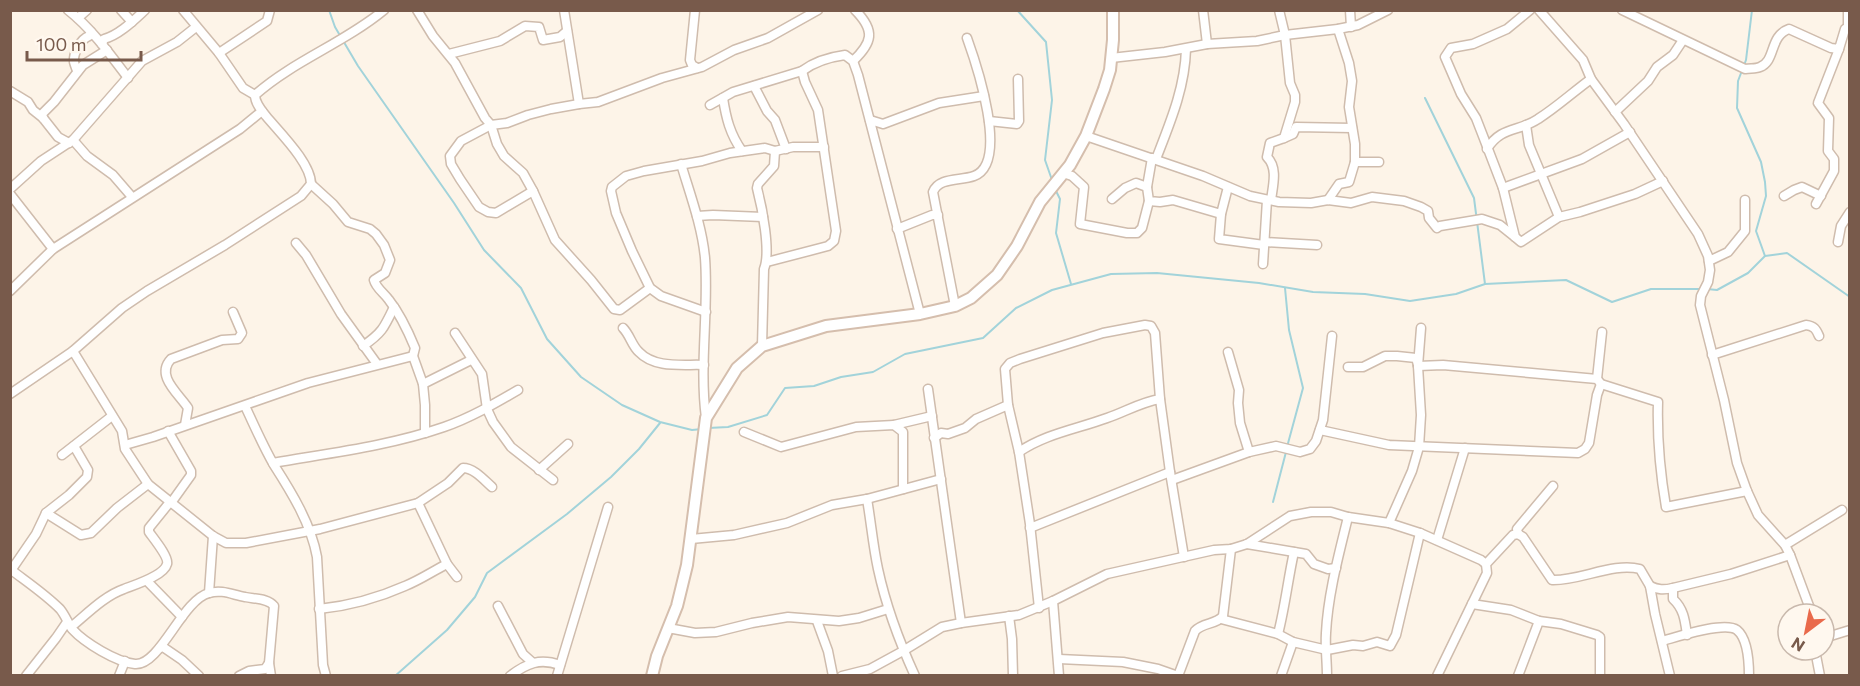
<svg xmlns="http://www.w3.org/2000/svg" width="1860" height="686" viewBox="0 0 1860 686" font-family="Commissioner,sans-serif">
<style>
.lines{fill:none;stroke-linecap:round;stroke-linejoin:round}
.stream{stroke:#a2d3da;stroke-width:2}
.street-casing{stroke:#cfbcad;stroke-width:11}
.secondary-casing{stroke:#d5bead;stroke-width:14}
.street{stroke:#fff;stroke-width:8}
.secondary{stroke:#fff;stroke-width:10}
</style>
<rect width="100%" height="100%" fill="#fdf4e8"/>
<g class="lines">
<g class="stream">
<path d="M329,10L335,27L358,66L454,203L484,250L521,288L547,339L581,377L622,405L660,422L692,430L702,429"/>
<path d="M1017,10L1046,42L1052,100L1045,160L1052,180"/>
<path d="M1752,10L1746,60L1738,81L1737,108L1761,162L1765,182L1766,196L1756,231L1765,256"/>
<path d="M1425,98L1474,198L1485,284"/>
<path d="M1055,189L1060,199L1056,233L1071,284"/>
<path d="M1285,288L1289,330L1303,388L1287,447"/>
<path d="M1707,289L1717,290L1748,273L1765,256L1787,253L1850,297"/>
<path d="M708,428L728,427L767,415L785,388L814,386L841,377L873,372L905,354L983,338L1016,308L1052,290L1111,274L1157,273L1259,283L1313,292L1365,294L1410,301L1456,294L1485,284L1566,280L1612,302L1651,289H1701"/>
<path d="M1273,502L1286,452"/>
<path d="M395,676L447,630L475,597L487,573L567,514L611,477L639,449L660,423"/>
</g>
<defs>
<g id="street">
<path d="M68,10C92,29 110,54 128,78"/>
<path d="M121,10L132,22"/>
<path d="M183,10L219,53L243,88L255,95"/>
<path d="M417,10L433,36L455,63L485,118L491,125L497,144L504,156L523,173L533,191L555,240L591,280L614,309L620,310L650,288"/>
<path d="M564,10L579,104"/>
<path d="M695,10L690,60L692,65L697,68"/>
<path d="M1203,10L1207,44"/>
<path d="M1350,10L1351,27"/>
<path d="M1530,10L1507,29L1473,44L1451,48L1445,57L1461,94L1476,118L1483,136L1503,188L1515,237L1521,242L1559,217L1580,212L1635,194L1663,181"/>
<path d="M1539,10L1583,60L1591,79L1624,124L1698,234L1708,256L1710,270L1708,282L1701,296L1700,305L1724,400L1737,463L1747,491L1758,515L1785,545L1790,555L1812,614"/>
<path d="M1622,10L1745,69C1750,68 1756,69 1760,67C1776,61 1769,36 1789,29L1831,48L1839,49L1845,29L1850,26"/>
<path d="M78,18L87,10"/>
<path d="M1848,27V10"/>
<path d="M1338,29L1349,63L1352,81L1349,107L1355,144V162"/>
<path d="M102,44L104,39C119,35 133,21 145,10"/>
<path d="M219,53L267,21L270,10"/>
<path d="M449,54L500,41L525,26L539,27L543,40L560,37L567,31"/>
<path d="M1111,58L1165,52L1207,44L1257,41L1285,35L1338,29L1358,25L1388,10"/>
<path d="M853,61C872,43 876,31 855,10"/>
<path d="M77,71C77,70 74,63 74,62C73,53 81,39 89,36L91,32"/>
<path d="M754,86L767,111L775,120L786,149"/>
<path d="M10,91L28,102L33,110L43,118L58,137L69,143"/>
<path d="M723,98C726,118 730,134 742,151"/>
<path d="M710,105L733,92L802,71C814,62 830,57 845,55L853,61L858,75L920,314"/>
<path d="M1615,112L1648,81L1657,67L1673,55L1683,40"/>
<path d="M43,118L42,114L54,102L83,65L107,50"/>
<path d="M870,120L883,124L939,103L984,96"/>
<path d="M989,121L1017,124L1019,121L1018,79"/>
<path d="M1526,125L1529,145L1559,217"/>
<path d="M1086,136L1203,176L1250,196L1279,202L1311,203L1328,200L1351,203L1372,197L1404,201L1421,207L1428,211L1429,218L1437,228L1440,226L1482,219L1500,225L1515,237"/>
<path d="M1284,138L1293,134L1296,127L1352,128"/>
<path d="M73,140L87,156L113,175L132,197"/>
<path d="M1487,149C1501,126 1519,132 1538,119C1557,107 1573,92 1591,79"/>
<path d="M1156,159C1170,123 1185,88 1186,49"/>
<path d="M681,164C690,194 702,226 705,258C709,311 699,365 706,418"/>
<path d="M1063,173L1072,176L1084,187L1080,224L1127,233H1137L1142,228L1149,201"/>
<path d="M311,184L333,204L348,222L370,229L376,234L384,245L390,260L385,273L374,280C376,288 384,293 389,300C400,314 408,331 415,348L413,356"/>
<path d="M1147,187L1152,158"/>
<path d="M1228,187L1221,214L1219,239L1264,245"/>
<path d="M1503,188L1582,159L1630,132"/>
<path d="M10,189L41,161L73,140L142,61L177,42L196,27"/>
<path d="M533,191L496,213L488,212L479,207L460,179L451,164L450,156L461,141L491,125L507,123L528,115L551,109L579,104L598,102L662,78L702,67L734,50L768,38L818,10"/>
<path d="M10,194L53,249"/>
<path d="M1784,196L1794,190L1802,187L1821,196"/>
<path d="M1112,199L1125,188L1136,183L1147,187L1149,201L1160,202L1173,200L1221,214"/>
<path d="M1271,200C1273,185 1278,168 1267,157L1270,143L1284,138L1295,102V95L1290,83L1285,35L1279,10"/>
<path d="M1328,200L1339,184L1349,182L1355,162H1379"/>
<path d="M1816,204L1834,171V159L1828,151L1829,118L1818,103L1839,49"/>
<path d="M697,216L713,215L763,217"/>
<path d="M897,229L932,215H938"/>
<path d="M1265,242L1317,245"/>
<path d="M1838,242L1841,226L1850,212"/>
<path d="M296,243L306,255L341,314L377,364"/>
<path d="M1709,261L1728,252L1745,231V200"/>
<path d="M767,262L828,246L834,241L836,231L818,110L805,82L802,71"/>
<path d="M1263,264L1267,200"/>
<path d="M10,291L53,249L240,129L262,111"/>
<path d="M955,306L933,192C939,177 960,181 974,176C1010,163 976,63 967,38"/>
<path d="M706,312L661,296L650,288L632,251L616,213L611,191L612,187L626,176L644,171L702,161L730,153L765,148L775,151L793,147H824"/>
<path d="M623,328C630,335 632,346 639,352C655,369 684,364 704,365"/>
<path d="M455,333L482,374L487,409L493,422L511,447L553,480"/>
<path d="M363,346C382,333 384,328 394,307"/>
<path d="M762,346L764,269C771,252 762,207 757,188L758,184L774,166L775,151"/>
<path d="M73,351L122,431L125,449L148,484L213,536L226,543H246L320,529L418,503L448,483L463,468C474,468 484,480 492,487"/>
<path d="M1228,352L1239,390L1238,403L1240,423L1249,452"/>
<path d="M1712,355L1806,325C1814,326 1816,329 1819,336"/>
<path d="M1418,366L1443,365L1597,379L1601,384L1658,402C1657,438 1660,472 1666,507L1747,491"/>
<path d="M1348,367H1363L1385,356H1397L1416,358L1418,365"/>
<path d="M1597,379L1602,332"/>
<path d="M423,384L471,360"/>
<path d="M928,389L961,623"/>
<path d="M10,394L73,351L122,308L147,291L225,245L301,196L311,184C311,163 280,133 266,116C261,110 255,103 255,95C293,61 344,43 384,10"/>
<path d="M245,406C254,425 263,446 274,465C292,493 311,524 317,557L323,665L326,676"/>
<path d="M185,425L188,408C179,394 155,376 171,359L222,340L238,339L242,333L233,312"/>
<path d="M894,425L932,416"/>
<path d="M1320,430L1389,445L1578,453L1585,449L1589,443L1597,395L1601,384"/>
<path d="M168,431L191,471V475L171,503"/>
<path d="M744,432L781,447L856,427L894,425L903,432V489"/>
<path d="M934,438L941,433L948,434L965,428L976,419L1008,405"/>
<path d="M125,445L153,437L308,383L413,356L423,384L425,405V433"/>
<path d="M1019,452C1045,434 1077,429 1107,418C1125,412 1141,402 1160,399"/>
<path d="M62,455L112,416"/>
<path d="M273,463C330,453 389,446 444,427C470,418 494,404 518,390"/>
<path d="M539,470L568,444"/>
<path d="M1172,480L1249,452L1276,446L1300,452L1310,449L1316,441L1323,420L1332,336"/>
<path d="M867,499C871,522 873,546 878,569C886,606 899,641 915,676"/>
<path d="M418,503L447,564L457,577"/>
<path d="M46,513L81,535L91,533L117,508L148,484"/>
<path d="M1389,523L1412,471L1419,447L1421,415L1418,366L1421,328"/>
<path d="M1030,528L1170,472"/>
<path d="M1518,534L1523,537L1552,580C1580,581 1613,562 1640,569L1650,586L1655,614L1670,676"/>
<path d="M1518,534L1517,529L1553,486"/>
<path d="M691,539L734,535L787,523L832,505L867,499L941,479"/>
<path d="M1437,540L1465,448"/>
<path d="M1247,544L1306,554L1314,564L1328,569L1336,568"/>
<path d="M1785,545L1842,510"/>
<path d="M10,569C27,582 45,594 60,609C65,615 68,623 72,629C85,643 116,662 135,664C160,666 182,600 209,593C222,589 233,595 245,597C254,599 268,598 274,606L269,663L271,676"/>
<path d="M10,572L36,534L46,513L69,495L87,477L88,470L74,446"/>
<path d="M147,581L182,617"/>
<path d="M1650,586C1658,590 1664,590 1673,588L1731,574L1790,555"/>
<path d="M1673,588V599C1684,609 1685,621 1687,635"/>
<path d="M209,593L213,536"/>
<path d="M1053,601L1059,676"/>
<path d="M1472,604L1511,610L1539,621L1561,624L1597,635L1600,637V676"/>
<path d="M498,606L523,654L532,662"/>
<path d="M1039,608L1030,524L1019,452L1008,405L1005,369L1010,363L1020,359L1103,333L1145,325L1151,326L1155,333L1160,399L1170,472L1184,557"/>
<path d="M319,609C348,606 378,598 405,586C420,580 433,571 447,564"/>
<path d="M1009,616L1012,639L1013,676"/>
<path d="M1221,619L1278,634L1293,642L1327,650L1353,645L1363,646L1377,642L1390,646L1396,635L1420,533"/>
<path d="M817,621L828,651L833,676"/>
<path d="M71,627C87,614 104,596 124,589C134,585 164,576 167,564C169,557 154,539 149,532V528L170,502"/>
<path d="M668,628L695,633L716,632L752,623L788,617L839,621L859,618L888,609"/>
<path d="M1278,634C1285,607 1288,579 1294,552"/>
<path d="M1824,638L1850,630"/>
<path d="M1662,641C1677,637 1724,621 1737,630C1748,639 1749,663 1749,676"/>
<path d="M160,648L163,647L182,660L199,676"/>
<path d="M1815,650L1820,676"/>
<path d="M1059,659L1123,662L1158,669L1178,676"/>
<path d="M26,676L56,638L67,622"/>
<path d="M119,676L125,661"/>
<path d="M239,676L249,671L265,669L269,663"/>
<path d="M510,676C527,663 540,658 560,665"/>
<path d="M557,676L608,507"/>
<path d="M842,676L870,669L903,651L942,627L961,623L1019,615L1053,601L1107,574L1214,550L1231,549L1247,544L1290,516L1311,512H1331L1348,517L1389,523L1420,533L1481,560L1486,564"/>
<path d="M1178,676L1195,631C1203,622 1216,625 1223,616L1231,549"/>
<path d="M1281,676L1293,642"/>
<path d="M1327,676C1327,661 1325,647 1326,633C1328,594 1339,554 1348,517"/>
<path d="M1437,676L1487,573L1486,564L1513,535L1518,534"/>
<path d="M1518,676L1539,621"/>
</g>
<path id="secondary" d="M652,676L657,656L677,606L687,565L706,418L737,368L762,346L826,326L920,314L955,306L971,298L997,275L1017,246L1040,202L1070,165L1086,136L1104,89L1110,70L1113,40V10"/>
</defs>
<use href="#street" class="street-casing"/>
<use href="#secondary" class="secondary-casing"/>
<use href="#street" class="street"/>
<use href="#secondary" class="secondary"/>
</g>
<rect width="1860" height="686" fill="none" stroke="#785a4b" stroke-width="24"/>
<g transform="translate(1806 632) rotate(212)"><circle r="28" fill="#fff8ef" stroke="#c9b9ad" stroke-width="1.5"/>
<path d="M0-4.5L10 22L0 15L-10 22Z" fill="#e96a4b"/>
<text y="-9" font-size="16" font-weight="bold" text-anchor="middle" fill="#785a4b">N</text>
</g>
<path d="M27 51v9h114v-9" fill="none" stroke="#785a4b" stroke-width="3"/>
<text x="36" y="51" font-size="18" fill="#785a4b" stroke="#fff8ef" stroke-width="4.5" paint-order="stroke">100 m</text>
</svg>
